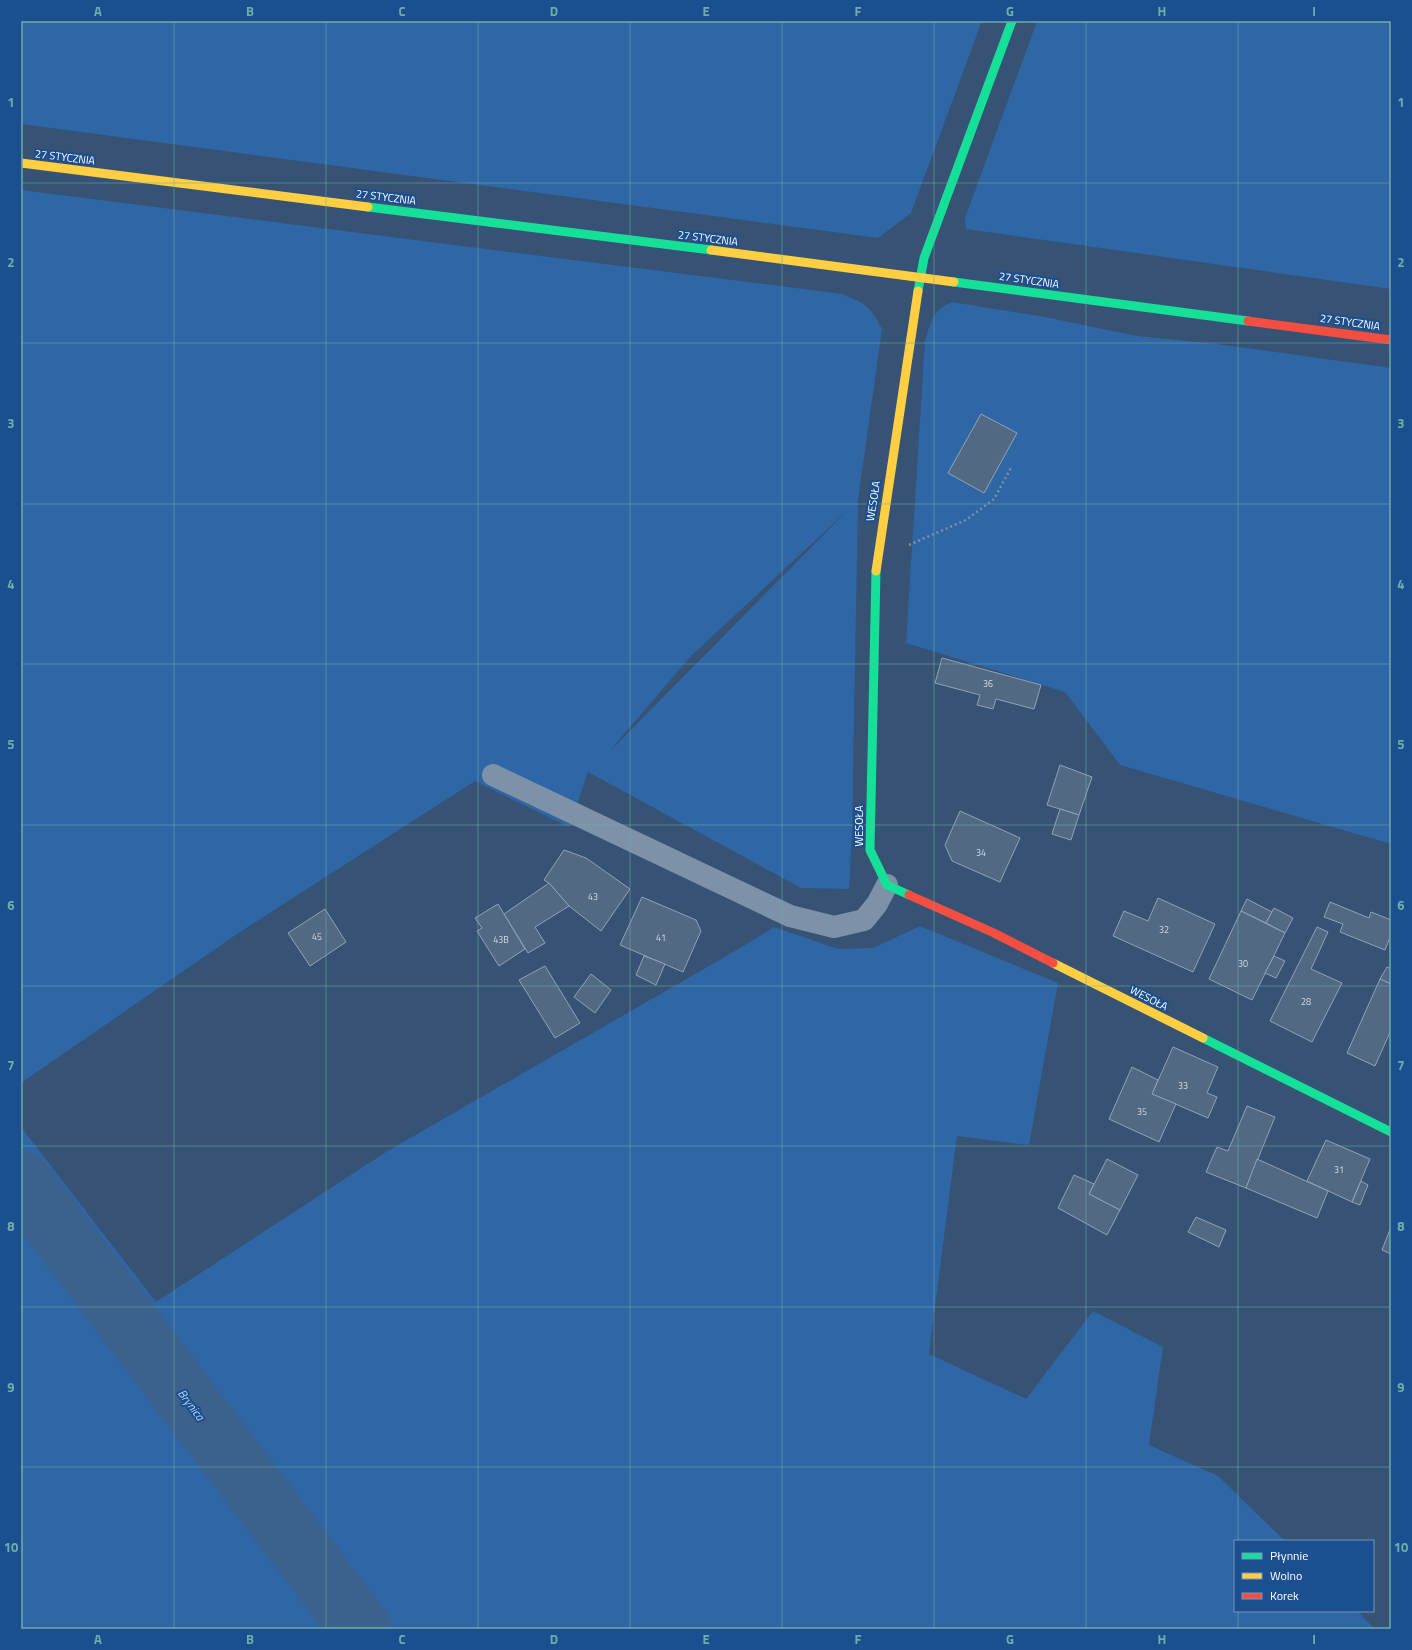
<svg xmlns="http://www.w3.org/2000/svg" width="1412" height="1650" viewBox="0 0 1412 1650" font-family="'Titillium Web',sans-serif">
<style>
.green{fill:#2f66a5;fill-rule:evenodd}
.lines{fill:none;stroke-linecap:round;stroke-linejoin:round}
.river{stroke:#3b618d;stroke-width:61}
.building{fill:#526984;stroke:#92a2b6}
.path{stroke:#7d92a8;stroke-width:2.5;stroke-dasharray:2 3;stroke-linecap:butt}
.street{stroke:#7d92a8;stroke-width:22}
.fast{stroke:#16e098;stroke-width:9}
.slow{stroke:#ffcf43;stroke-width:9}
.jam{stroke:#f24e42;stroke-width:9}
.grid{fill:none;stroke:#6fada8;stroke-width:1;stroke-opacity:0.55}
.labels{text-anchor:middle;stroke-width:4;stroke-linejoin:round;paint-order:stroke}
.number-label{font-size:9px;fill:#d4dae0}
.street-label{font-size:11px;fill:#fff;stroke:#1b4f8f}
.water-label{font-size:12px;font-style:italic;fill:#b5d3f5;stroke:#1b4f8f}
.neatline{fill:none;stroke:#6fada8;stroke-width:1.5}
.grid-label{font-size:13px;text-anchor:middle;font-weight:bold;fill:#6fada8}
</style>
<rect width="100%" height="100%" fill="#365274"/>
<g class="green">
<path d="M21,21H982L911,213L878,238L21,124Z"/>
<path d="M1037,21H1391V289L966,229L965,218Z"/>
<path d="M21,190L842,294C865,303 871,307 882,329L858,500L852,832L849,889L801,888L588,772L569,827L475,781L240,932L21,1083ZM847,511L613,748H612L691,656Z"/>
<path d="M952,302L1045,317L1137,336L1217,344L1391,368V844L1120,765L1065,692L906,643L925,341C931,322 932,310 952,302Z"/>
<path d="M920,926L1058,983L1029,1145L957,1136L929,1354L1026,1399L1093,1311L1163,1347L1149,1445L1218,1476L1285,1541H1235V1611H1357L1375,1629H21V1127L156,1302L386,1152L735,951L774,927L838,949L873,948Z"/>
</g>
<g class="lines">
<path class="river" d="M21,1181L361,1629"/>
</g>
<g class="building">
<path d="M981,414L1017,433L984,493L948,473Z"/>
<path d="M942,658L1041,685L1034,709L996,699L993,709L977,705L980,695L935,683Z"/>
<path d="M1060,765L1092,777L1079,815L1047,805Z"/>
<path d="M1060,809L1079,815L1071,840L1052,834Z"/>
<path d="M960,811L1020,838L1000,882L952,861L945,845Z"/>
<path d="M564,850L586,858L630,889L601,931L569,906L549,883L544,880Z"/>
<path d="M549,883L569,906L535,927L545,943L528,953L504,914Z"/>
<path d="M642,897L696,920L701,931L683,972L620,945Z"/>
<path d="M1158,898L1215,924L1193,972L1113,936L1124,911L1148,921Z"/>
<path d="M1247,899L1272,912L1266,923L1241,911Z"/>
<path d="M1330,902L1369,918L1371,912L1391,920V935L1385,950L1340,932L1343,924L1324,917Z"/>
<path d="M498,904L525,949L499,966L477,931L482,928L475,918Z"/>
<path d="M1274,908L1293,918L1285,933L1266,923Z"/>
<path d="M325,909L346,942L310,966L288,933Z"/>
<path d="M1241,911L1285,933L1252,1000L1209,979Z"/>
<path d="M1317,927L1328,932L1311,969L1342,983L1312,1042L1270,1021Z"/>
<path d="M644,956L665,964L656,985L636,975Z"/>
<path d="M1274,956L1285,961L1276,978L1265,973Z"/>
<path d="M545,966L580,1023L555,1038L519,980Z"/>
<path d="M1387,967L1391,969V984L1380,979Z"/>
<path d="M591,974L611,990L595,1013L574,997Z"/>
<path d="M1380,979L1391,984V1030L1375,1066L1347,1053Z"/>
<path d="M1173,1047L1218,1067L1207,1093L1217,1097L1208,1118L1152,1094Z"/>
<path d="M1132,1067L1158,1080L1152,1094L1176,1104L1159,1142L1109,1119Z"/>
<path d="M1247,1106L1275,1117L1246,1188L1206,1172L1217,1147L1228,1151Z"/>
<path d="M1326,1140L1370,1159L1352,1202L1307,1181Z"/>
<path d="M1107,1159L1138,1175L1120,1210L1089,1194Z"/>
<path d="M1257,1159L1328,1191L1317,1218L1246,1188Z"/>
<path d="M1074,1175L1094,1184L1089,1194L1120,1210L1107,1235L1058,1208Z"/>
<path d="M1361,1181L1368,1185L1360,1205L1352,1202Z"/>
<path d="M1196,1217L1226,1230L1219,1247L1188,1232Z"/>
<path d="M1391,1227V1254L1382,1250Z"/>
</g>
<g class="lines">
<path class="path" d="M909,545L966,520L994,499L1012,466"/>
<path class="street" d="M493,775L790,916L834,927L864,920L877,904L887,885"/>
<g class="fast">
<path d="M368,207L711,250"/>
<path d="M954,282L1248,321"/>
<path d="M918,291L924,258L1012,21"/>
<path d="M876,571L870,850L887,885L909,895"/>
<path d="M1203,1038L1391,1132"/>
</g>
<g class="slow">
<path d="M21,163L368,207"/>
<path d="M711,250L954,282"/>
<path d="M876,571L918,291"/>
<path d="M1053,963L1203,1038"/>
</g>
<g class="jam">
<path d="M1248,321L1391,340"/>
<path d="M909,895L994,933L1053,963"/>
</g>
</g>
<path class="grid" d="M174,21V1629M326,21V1629M478,21V1629M630,21V1629M782,21V1629M934,21V1629M1086,21V1629M1238,21V1541M21,183H1391M21,343H1391M21,504H1391M21,664H1391M21,825H1391M21,986H1391M21,1146H1391M21,1307H1391M21,1467H1391M1238,1611V1629"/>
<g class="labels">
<g class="number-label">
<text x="988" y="687">36</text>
<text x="981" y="856">34</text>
<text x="593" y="900">43</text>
<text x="1164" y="933">32</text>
<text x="317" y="940">45</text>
<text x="661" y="941">41</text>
<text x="501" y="943">43B</text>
<text x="1243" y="967">30</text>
<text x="1306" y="1005">28</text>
<text x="1183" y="1089">33</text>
<text x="1142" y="1115">35</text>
<text x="1339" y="1173">31</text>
</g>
<g class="street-label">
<text transform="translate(65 157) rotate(7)" y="4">27 STYCZNIA</text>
<text transform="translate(386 197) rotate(7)" y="4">27 STYCZNIA</text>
<text transform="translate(708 238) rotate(7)" y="4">27 STYCZNIA</text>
<text transform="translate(1029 280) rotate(8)" y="4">27 STYCZNIA</text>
<text transform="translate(1350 322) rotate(8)" y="4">27 STYCZNIA</text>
<text transform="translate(873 501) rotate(-81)" y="4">WESOŁA</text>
<text transform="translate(859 826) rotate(-90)" y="4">WESOŁA</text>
<text transform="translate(1149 998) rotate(27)" y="4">WESOŁA</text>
</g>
<g class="water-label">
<text transform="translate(191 1405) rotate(53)" y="4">Brynica</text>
</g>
</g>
<rect width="1412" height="1650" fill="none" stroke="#1b4f8f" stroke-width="44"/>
<rect x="1234" y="1540" width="140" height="72" fill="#1b4f8f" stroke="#7695bc"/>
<rect x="1242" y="1553" width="20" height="6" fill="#16e098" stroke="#7695bc"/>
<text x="1270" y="1560" font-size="12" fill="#ffffff">Płynnie</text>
<rect x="1242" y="1573" width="20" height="6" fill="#ffcf43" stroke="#7695bc"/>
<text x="1270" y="1580" font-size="12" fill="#ffffff">Wolno</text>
<rect x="1242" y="1593" width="20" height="6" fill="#f24e42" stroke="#7695bc"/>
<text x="1270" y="1600" font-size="12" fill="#ffffff">Korek</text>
<rect x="22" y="22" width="1368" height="1606" class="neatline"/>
<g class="grid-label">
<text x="98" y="16">A</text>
<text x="250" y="16">B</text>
<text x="402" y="16">C</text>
<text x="554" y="16">D</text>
<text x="706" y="16">E</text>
<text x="858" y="16">F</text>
<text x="1010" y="16">G</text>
<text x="1162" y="16">H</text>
<text x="1314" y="16">I</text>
<text x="11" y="107">1</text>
<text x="1401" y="107">1</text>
<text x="11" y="267">2</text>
<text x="1401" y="267">2</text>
<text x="11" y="428">3</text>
<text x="1401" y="428">3</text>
<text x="11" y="589">4</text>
<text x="1401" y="589">4</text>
<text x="11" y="749">5</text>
<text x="1401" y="749">5</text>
<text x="11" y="910">6</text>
<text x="1401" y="910">6</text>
<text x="11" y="1070">7</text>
<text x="1401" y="1070">7</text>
<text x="11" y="1231">8</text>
<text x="1401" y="1231">8</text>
<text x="11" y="1392">9</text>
<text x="1401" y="1392">9</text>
<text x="11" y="1552">10</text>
<text x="1401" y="1552">10</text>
<text x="98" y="1644">A</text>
<text x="250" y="1644">B</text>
<text x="402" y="1644">C</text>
<text x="554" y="1644">D</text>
<text x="706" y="1644">E</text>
<text x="858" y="1644">F</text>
<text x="1010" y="1644">G</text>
<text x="1162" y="1644">H</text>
<text x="1314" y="1644">I</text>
</g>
</svg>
